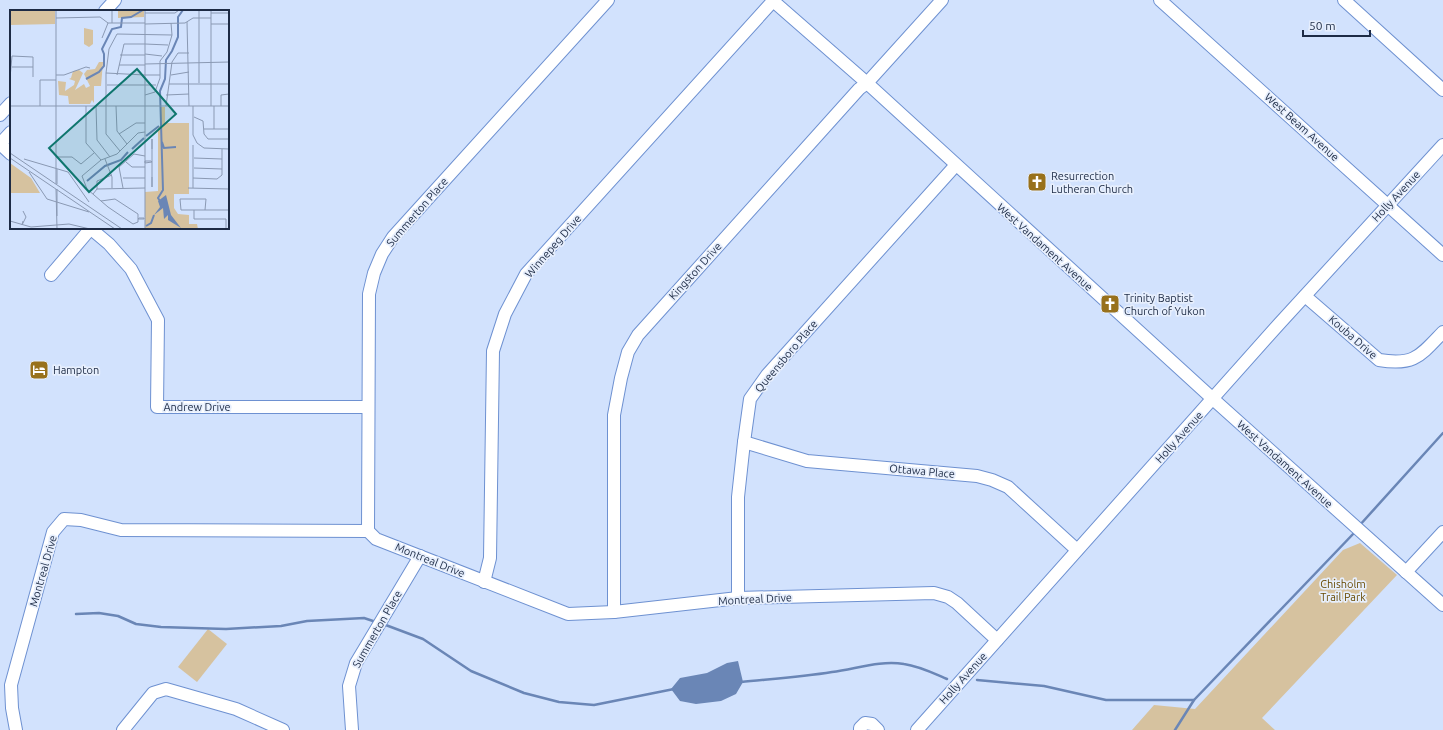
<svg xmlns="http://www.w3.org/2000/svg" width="1443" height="730" viewBox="0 0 1443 730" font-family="Ubuntu,sans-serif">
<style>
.green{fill:#d6c29f}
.water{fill:#6a86b6}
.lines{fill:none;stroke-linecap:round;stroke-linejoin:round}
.stream{stroke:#6a86b6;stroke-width:2.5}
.minor-casing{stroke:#6e91d1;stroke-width:14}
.minor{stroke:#fff;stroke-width:12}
.labels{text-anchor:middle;stroke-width:3.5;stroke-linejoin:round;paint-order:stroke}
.street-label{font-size:11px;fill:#1d2b45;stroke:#e7effd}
.poi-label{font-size:11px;fill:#1d2b45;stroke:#e7effd;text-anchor:start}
.park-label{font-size:11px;fill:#684a01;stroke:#e7effd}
.inset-river{fill:none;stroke:#6a86b6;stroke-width:2}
.inset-road{fill:none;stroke:#8a99b3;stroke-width:1}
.view{fill:#0f766e;fill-opacity:0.15;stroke:#0f766e;stroke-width:2}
.inset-edge{fill:none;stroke:#1d2b45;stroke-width:2}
</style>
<rect width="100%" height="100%" fill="#d2e2fd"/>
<g class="green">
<path d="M1360,543L1397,575L1262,718L1275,730H1132L1154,705L1195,709L1343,550Z"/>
<path d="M208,629L227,644L197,682L178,667Z"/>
</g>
<path class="water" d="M738,661L743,682L736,694L721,701L696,704L680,701L671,689L680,678L707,673L727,663Z"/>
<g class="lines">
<g class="stream">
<path d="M1359,526L1443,433"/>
<path d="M76,614L99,613L118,616L136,624L161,627L226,629L281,626L307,621L364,618L376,622"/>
<path d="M383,624L423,639L471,671L524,693L559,702L594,705L674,689"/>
<path d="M977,680L1044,686L1106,700H1194"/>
<path d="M741,682C771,679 802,677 832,672C856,669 880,660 904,664C919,666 933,673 947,679"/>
<path d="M1175,730L1194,700L1355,532"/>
</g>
<defs>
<g id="minor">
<path d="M772,0L867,83L1213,399L1443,605"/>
<path d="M1160,0L1443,255"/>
<path d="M1344,0L1443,90"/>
<path d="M105,11L115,0"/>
<path d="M0,115L11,103"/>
<path d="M0,144L11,132"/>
<path d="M0,144L11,154"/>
<path d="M90,228L109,244L131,269L158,320L157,407H368"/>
<path d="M51,275L91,228"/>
<path d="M1305,296L1379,360C1414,366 1420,356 1443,332"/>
<path d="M744,442L807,461L977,476L992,480L1008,487L1077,550"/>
<path d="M368,531L369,294L374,273L382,254L393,237L608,0"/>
<path d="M1406,572L1443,532"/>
<path d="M484,582L490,558L493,351L505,314L526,274L773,1"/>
<path d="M738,598V497L744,442L750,399L767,375L955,166"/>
<path d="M614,612V415L621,378L628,352L638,335L859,89L867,83L942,0"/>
<path d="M16,730L12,708L11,685L53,532L64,519L81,520L121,530L368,531L376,539L568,614L614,612L738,598L934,593L948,597L957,603L997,640"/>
<path d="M123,730L153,693L166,689L236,709L283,730"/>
<path d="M352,730L349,686L356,663L420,556"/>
<path d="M860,730V728L865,723L872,724L878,730"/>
<path d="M917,730L1279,324L1443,145"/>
</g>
</defs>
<use href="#minor" class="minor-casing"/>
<use href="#minor" class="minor"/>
</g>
<defs>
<symbol id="church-square" viewBox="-11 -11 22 22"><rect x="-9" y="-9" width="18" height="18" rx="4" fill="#98711c" stroke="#e7effd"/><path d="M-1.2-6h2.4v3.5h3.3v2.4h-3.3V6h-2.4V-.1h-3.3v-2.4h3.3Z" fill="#fff"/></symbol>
<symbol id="hotel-square" viewBox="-11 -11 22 22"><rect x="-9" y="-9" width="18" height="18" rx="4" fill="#98711c" stroke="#e7effd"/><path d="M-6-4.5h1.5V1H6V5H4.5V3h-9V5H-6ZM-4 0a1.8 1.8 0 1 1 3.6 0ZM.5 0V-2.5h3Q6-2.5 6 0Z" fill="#fff"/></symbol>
</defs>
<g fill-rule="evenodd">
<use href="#church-square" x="1026" y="171" width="22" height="22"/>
<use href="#church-square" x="1099" y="293" width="22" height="22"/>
<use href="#hotel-square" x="28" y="359" width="22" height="22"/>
</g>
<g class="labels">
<g class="street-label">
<text transform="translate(1302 127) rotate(42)" y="4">West Beam Avenue</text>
<text transform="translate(1396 196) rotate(-47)" y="4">Holly Avenue</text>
<text transform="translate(417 212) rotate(-49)" y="4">Summerton Place</text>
<text transform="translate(553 246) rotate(-49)" y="4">Winnepeg Drive</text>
<text transform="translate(1045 247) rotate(42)" y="4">West Vandament Avenue</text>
<text transform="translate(695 271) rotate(-48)" y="4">Kingston Drive</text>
<text transform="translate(1353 337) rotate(41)" y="4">Kouba Drive</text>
<text transform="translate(786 356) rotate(-50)" y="4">Queensboro Place</text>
<text x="197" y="411">Andrew Drive</text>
<text transform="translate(1179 437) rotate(-48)" y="4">Holly Avenue</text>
<text transform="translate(1285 464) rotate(42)" y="4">West Vandament Avenue</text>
<text transform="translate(922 471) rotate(5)" y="4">Ottawa Place</text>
<text transform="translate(430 560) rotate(22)" y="4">Montreal Drive</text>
<text transform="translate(43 571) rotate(-74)" y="4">Montreal Drive</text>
<text transform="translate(755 599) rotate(-3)" y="4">Montreal Drive</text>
<text transform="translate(377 629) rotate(-60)" y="4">Summerton Place</text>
<text transform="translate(963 678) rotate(-48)" y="4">Holly Avenue</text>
</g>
<g class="poi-label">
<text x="1051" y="180">Resurrection<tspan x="1051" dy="13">Lutheran Church</tspan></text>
<text x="1124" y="302">Trinity Baptist<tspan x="1124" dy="13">Church of Yukon</tspan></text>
<text x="53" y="374">Hampton</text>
</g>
<g class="park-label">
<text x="1343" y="588">Chisholm<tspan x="1343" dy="13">Trail Park</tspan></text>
</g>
</g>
<g transform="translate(10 10)">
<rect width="219" height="219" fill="#d2e2fd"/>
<path d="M0,0H45V14L0,15ZM108,0H134V7L108,8ZM74,18L83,20V34L79,37L74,34ZM89,52H93L91,76H84V93L82,90L80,94H59L58,86L49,85L48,71L56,72L55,81L64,75L65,71L59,69L61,68L63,61L69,60L73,63L65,80L74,74L76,78L80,76L74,64L77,60L85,59ZM151,97H155V113H179V184H164V198L168,204L179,205V214H187L188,219H135V182L148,181V118L150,116ZM0,153L21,168L30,183H0Z" fill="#d6c29f"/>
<path d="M156,185L161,205L171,218L158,210V205L154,209L153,198L144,205L150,197L148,191Z" fill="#6a86b6"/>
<path class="inset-river" d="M76,69L89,62L94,56V44L92,39L102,19L111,17L112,8L121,7L133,0M136,126L149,116M152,132L154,138L166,137M122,139L134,128M77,171L95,156L111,150L118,142M150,191L148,188L153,180L150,81L155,69L156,50L162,41L168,27V7L173,0M136,216L141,213L144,205"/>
<path class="inset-road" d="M135,3H165L169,0M201,3H219M46,8L90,7L98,13H135M177,12L179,96M102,13V0M135,14L175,13L183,8H201M201,14H219M92,28L98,13M135,34L158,35M135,44L152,46M110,45H135M135,54L219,52M109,55H135M2,57H23M96,63L135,65M46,65H54L76,57L80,58M107,65L114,34H135M135,65H150M161,65L179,62M0,68L2,46L23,47V67M189,73V0M159,74H219M97,75H146M135,85L145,82L150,68V51L157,42L162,25L161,13M156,85L179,84M0,96H219M30,96V70H46M76,96V133L91,150M86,96L87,130L100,147M106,96L107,121L117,134M156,96L162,52L168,43H179M183,96V125L187,133L194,138L219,139M201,96V0M211,96V85L219,84M184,107L193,111L194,124L198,129H219M194,119H219M204,119V96M109,124L126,113H135M142,139V129V177V167M110,141L96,124V63L99,39L107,24L162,25M0,143L112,219M46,147H62L71,154L84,143M0,148L105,219M184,148L212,149M14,149L58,162L79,192M95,149L102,167V178M135,151H141L142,152L135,153ZM116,152L122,157H135M184,158L212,159M47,159V174M19,162L37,189L79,202M113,168H135M183,168L207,169M207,169L212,165V139M46,174V0M113,178L109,157L124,144L135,146M178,178L219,179M183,178V135M46,179L47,219M87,179L135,178M83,184L87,179V171L102,165M91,191L105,189L128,204V212L123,214L98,197L77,179L72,166L91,150L107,144L128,123L135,122M184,200V209H216V219M195,200L196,189H170L171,200H219M47,206V179M134,208V209H128L129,208ZM0,211L21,217L59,214L80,219M13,211L12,215L16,207L13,201M135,219V0"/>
<path class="view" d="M127,59L166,104L79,182L39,138Z"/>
<rect width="219" height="219" class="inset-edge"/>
</g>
<path d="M1303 30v6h67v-6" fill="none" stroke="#1d2b45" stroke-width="2"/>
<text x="1309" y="30" font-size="12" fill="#1d2b45" stroke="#e7effd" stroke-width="3" paint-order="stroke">50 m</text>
</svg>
